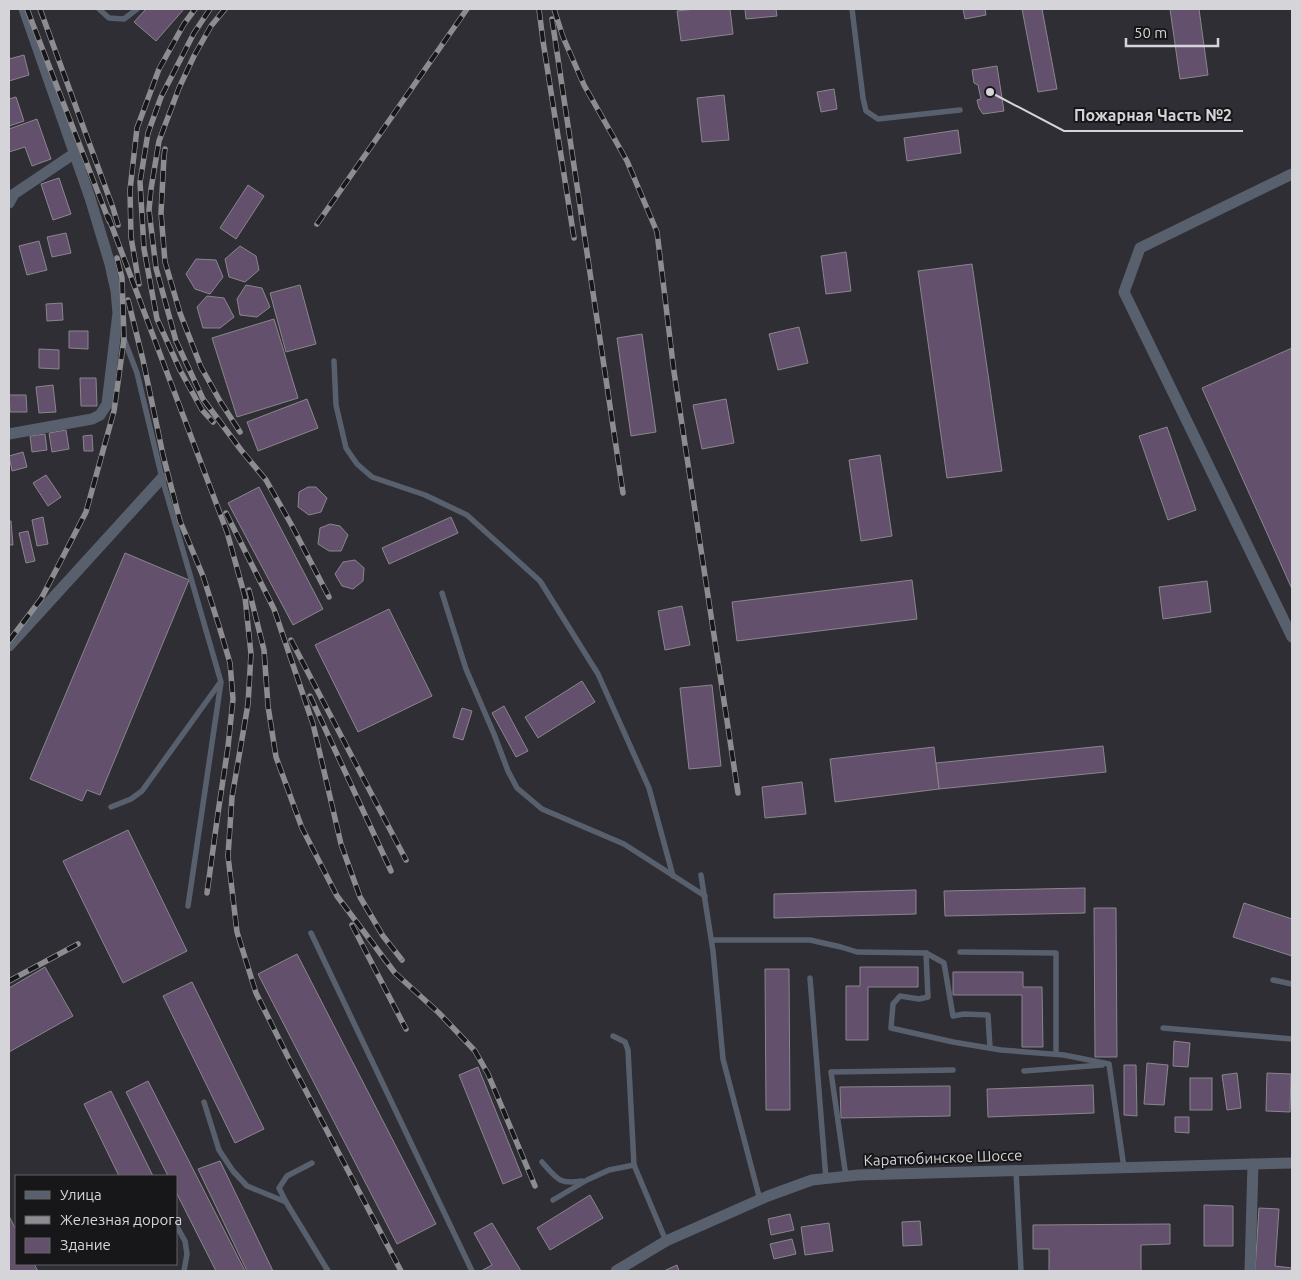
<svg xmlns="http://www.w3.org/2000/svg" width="1301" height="1280" viewBox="0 0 1301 1280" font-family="Ubuntu,sans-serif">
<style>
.building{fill:#63506c;stroke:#8a868c}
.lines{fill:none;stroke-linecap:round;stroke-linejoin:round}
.lane{stroke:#59606d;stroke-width:5.5}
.street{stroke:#59606d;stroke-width:11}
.rail-casing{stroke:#8c8c91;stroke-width:5.5}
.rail{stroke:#171719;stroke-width:4;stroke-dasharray:11;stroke-linecap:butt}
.labels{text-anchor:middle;stroke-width:4;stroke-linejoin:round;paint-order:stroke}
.street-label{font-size:15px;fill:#d5d5d9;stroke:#171719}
.leader{fill:none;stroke:#d5d5d9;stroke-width:2}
.callout-dot{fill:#d5d5d9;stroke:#171719;stroke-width:2}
.callout-label{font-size:16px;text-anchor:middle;font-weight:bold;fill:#d5d5d9;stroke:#171719;stroke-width:4;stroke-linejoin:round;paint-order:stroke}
</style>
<rect width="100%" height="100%" fill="#2e2e34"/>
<g class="building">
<path d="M146,9H184L156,41L134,22Z"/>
<path d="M696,9H730L733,34L681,41L677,11Z"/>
<path d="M745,9H776L777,16L746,19Z"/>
<path d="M963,9H985L986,15L965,19Z"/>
<path d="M1022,9H1042L1057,89L1038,92Z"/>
<path d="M1170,9H1199L1208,75L1180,79Z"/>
<path d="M24,55L29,75L9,81V59Z"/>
<path d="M997,66L1004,111L983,114L979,108L977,100L981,99L978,85L974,83L972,70Z"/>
<path d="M834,89L837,109L821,112L817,92Z"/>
<path d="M724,95L729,140L702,142L697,98Z"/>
<path d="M16,97L24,121L9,126V99Z"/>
<path d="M37,119L51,159L32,166L25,147L9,152V129Z"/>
<path d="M958,130L961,153L907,161L904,138Z"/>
<path d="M59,178L71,214L53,220L41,184Z"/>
<path d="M248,185L264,196L236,239L220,228Z"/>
<path d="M66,233L71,253L52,257L47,237Z"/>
<path d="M39,241L47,270L27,275L19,246Z"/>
<path d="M240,246L256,256L259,270L245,282L229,277L225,259Z"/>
<path d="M846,252L851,291L826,294L821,256Z"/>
<path d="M196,259L216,260L223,277L210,294L195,289L186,274Z"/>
<path d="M972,264L1002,471L947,478L918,271Z"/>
<path d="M246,285L262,288L270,307L257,317L240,315L237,299Z"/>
<path d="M300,285L316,344L286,352L270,293Z"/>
<path d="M207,296L224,298L234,317L220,328H203L197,307Z"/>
<path d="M62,303L63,320L47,321L46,304Z"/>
<path d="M274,319L298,398L237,417L212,338Z"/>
<path d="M799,327L808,363L778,370L769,334Z"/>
<path d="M69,331H88V349L69,348Z"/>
<path d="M642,334L656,432L631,436L617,338Z"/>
<path d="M1292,348V589L1202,388Z"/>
<path d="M39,349L59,350V369L39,368Z"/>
<path d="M80,378H96L97,406H81Z"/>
<path d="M53,385L56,412L39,413L36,387Z"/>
<path d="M9,395H26L27,412H10Z"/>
<path d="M307,399L318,428L258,451L247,422Z"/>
<path d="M726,399L734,443L702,449L693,405Z"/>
<path d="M1167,427L1196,510L1168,520L1139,436Z"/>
<path d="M66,430L69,449L52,452L49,433Z"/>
<path d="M45,434L47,450L32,452L30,436Z"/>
<path d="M92,435L93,451H84L83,436Z"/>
<path d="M23,452L27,467L12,471L9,456Z"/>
<path d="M880,455L892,536L861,541L849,460Z"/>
<path d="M46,475L61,497L48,506L33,483Z"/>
<path d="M259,487L323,609L293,625L228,503Z"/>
<path d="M308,487H316L327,498L321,512L309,515L298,507L299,492Z"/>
<path d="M43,517L48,544L37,546L32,520Z"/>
<path d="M451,517L458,533L389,564L382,548Z"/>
<path d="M9,521H11L13,545H9Z"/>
<path d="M330,524L340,526L348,535L341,551H329L318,544L320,528Z"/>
<path d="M28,531L35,561L26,563L19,533Z"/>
<path d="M125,553L189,580L100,795L87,790L82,801L30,779Z"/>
<path d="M355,560L364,568L363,581L353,589L342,586L335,574L343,562Z"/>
<path d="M912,580L917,619L737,641L732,602Z"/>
<path d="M1207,581L1211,612L1163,619L1159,587Z"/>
<path d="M682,606L690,645L665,650L658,611Z"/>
<path d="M389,609L432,696L358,732L315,645Z"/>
<path d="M582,681L595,702L538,738L525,717Z"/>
<path d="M712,685L721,766L689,769L680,688Z"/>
<path d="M504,706L528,751L516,757L492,713Z"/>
<path d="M462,708L472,711L463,740L453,737Z"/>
<path d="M1103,746L1106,772L939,789L936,763Z"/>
<path d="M934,747L939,789L835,802L830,759Z"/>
<path d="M802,782L806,814L765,818L762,787Z"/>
<path d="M128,830L187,951L123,983L63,861Z"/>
<path d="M1085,888V913L945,916L944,891Z"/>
<path d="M916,890V914L774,918V894Z"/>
<path d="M1244,903L1292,919V956L1233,937Z"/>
<path d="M1094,908H1116L1117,1057H1095Z"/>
<path d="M297,954L436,1224L397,1244L258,974Z"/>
<path d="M45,967L73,1016L9,1052V988Z"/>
<path d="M860,967H918V987H868V1040H846V986H860Z"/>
<path d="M765,969H789L790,1110H766Z"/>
<path d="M953,972H1023V987H1042L1043,1047H1022V995H953Z"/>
<path d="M192,982L264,1129L235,1143L163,996Z"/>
<path d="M1174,1041L1190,1043L1188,1067L1173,1066Z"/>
<path d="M1147,1063L1168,1065L1164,1105L1144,1104Z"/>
<path d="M1124,1065H1136L1137,1116L1124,1115Z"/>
<path d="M478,1067L522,1176L503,1184L459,1075Z"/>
<path d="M1237,1073L1241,1108L1227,1110L1222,1075Z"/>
<path d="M1267,1073L1291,1074L1290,1112L1266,1111Z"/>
<rect x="1190" y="1078" width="22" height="32"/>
<path d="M148,1081L245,1271H216L176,1192V1176H168L126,1092Z"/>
<path d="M1093,1085L1094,1113L988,1117L987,1089Z"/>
<path d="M950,1086V1116L841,1118L840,1087Z"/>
<path d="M111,1091L153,1176H119L84,1104Z"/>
<path d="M1175,1117H1189V1133L1175,1132Z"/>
<path d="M220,1161L273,1271H247L198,1169Z"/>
<path d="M590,1195L603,1218L550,1250L537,1228Z"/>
<path d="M1204,1205L1233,1206V1246H1204Z"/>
<path d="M1259,1208L1279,1209L1275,1266L1292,1268V1271H1255Z"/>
<path d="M790,1214L794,1230L771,1235L768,1219Z"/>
<path d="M9,1216L16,1230V1264H34L38,1271H9Z"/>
<path d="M920,1221L922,1245L903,1246L902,1222Z"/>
<path d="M492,1223L521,1271H481L492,1265L474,1233Z"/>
<path d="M829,1223L833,1251L805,1255L801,1227Z"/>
<path d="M1170,1224V1244L1141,1245V1271H1049V1249H1033V1225Z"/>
<path d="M792,1239L796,1254L774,1259L770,1244Z"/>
<path d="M677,1265L679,1271H664Z"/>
</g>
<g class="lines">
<g class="lane">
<path d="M99,9L109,18L124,19L137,9"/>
<path d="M852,9L863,98L866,111L878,119L960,110"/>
<path d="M120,322L124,339L137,373L162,478L221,682L188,906"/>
<path d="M334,361L336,405L346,448L357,464L372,477L425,495L467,515L540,581L598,674L649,788L673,876"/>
<path d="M442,593L466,669L494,734L508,771L517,788L542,809L624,844L705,896"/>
<path d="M111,807L131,799L142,791L219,684"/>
<path d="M701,875L713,951L723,1059L760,1200"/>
<path d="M311,933L472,1271"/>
<path d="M712,940H810L841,947L857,952L926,953L928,997L919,999L900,996L893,1004L891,1028L953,1042L1001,1050L1064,1055L1109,1064L1124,1168"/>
<path d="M960,952L1056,953V1054"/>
<path d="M926,953L944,963L953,1016L964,1014L988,1015L990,1048"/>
<path d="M810,978L826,1179"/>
<path d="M1273,980L1292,984"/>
<path d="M1163,1028L1292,1039"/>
<path d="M613,1036L625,1042L628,1050L634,1165L666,1241"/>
<path d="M1024,1071L1102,1065"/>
<path d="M204,1102L219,1150L233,1171L247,1186L286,1202"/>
<path d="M542,1162C556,1178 559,1185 582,1181"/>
<path d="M312,1163L287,1176L279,1188L286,1202L328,1271"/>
<path d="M1016,1171L1021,1271"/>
<path d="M846,1177L831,1072L953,1070"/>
<path d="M553,1200L587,1180L609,1170L634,1165"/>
<path d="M176,1225L185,1241L187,1254L184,1271"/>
</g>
<g class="street">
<path d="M1292,174L1140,248L1124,292L1292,637"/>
<path d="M9,203L14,194L75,153"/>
<path d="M9,434L92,419L100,415L107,404L118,313L116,291L110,264L90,198L24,9"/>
<path d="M9,646L162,478"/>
<path d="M616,1271L666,1241L768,1196L812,1180L858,1175L1292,1163"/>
<path d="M1250,1271L1253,1164"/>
</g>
<defs>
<g id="rail">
<path d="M27,9L109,221"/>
<path d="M40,9L113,208L118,225"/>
<path d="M210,9L194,33L161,97L148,133L140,182L144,249L157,319L180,370L202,410L213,422"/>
<path d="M225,9L211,26L194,56L179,88L159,141L151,189L149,210L156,268L176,341L203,399L241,450L266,480L291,524L329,597"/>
<path d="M539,9L543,41L574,238"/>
<path d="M554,9L563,37L584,85L627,161L657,232L674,372L738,793"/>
<path d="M552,19L623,493"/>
<path d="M165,149L164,156L161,213L165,262L180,313L201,367L220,401L240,432"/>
<path d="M108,216L227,532L245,597L251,654L248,704L232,797L228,856L237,932L256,993L288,1057L401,1271"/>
<path d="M317,224L467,9"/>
<path d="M139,284L131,237L130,190L137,128L159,69L184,24L195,9"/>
<path d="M128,300L143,360L163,455L180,521L203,576L219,626L230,663L233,699L228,747L218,813L207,893"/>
<path d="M226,513L274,609L313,724L341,844L360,897L383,936L402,960"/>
<path d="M249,590L264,650L268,706L276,757L302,828L337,896L395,973L439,1013L475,1051L488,1074L535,1186"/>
<path d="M291,640L406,860"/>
<path d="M9,641L41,599L86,512L114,411L124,339L122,278L117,258"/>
<path d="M310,696L391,871"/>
<path d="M352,925L406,1029"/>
<path d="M9,981L78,944"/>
</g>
</defs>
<use href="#rail" class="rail-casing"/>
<use href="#rail" class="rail"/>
</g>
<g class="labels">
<g class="street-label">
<text transform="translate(943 1158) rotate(-2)" y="5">Каратюбинское Шоссе</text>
</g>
</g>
<path class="leader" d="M990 92L1064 131H1243"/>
<circle class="callout-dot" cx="990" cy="92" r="5"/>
<g class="callout-label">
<text x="1153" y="121">Пожарная Часть №2</text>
</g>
<rect width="1301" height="1280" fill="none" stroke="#d5d5d9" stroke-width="20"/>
<rect x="15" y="1175" width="162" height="90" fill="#171719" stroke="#636366"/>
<rect x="25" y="1191" width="25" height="8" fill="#59606d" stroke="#636366"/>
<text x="60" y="1200" font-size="15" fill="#d5d5d9">Улица</text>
<rect x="25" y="1216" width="25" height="8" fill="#8c8c91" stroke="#636366"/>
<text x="60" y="1225" font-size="15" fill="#d5d5d9">Железная дорога</text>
<rect x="25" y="1238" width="25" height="15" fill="#63506c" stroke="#636366"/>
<text x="60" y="1250" font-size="15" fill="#d5d5d9">Здание</text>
<path d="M1126 38v8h92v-8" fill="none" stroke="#d5d5d9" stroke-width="2.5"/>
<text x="1134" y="38" font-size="15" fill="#d5d5d9" stroke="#171719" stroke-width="4" paint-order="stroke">50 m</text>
</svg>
